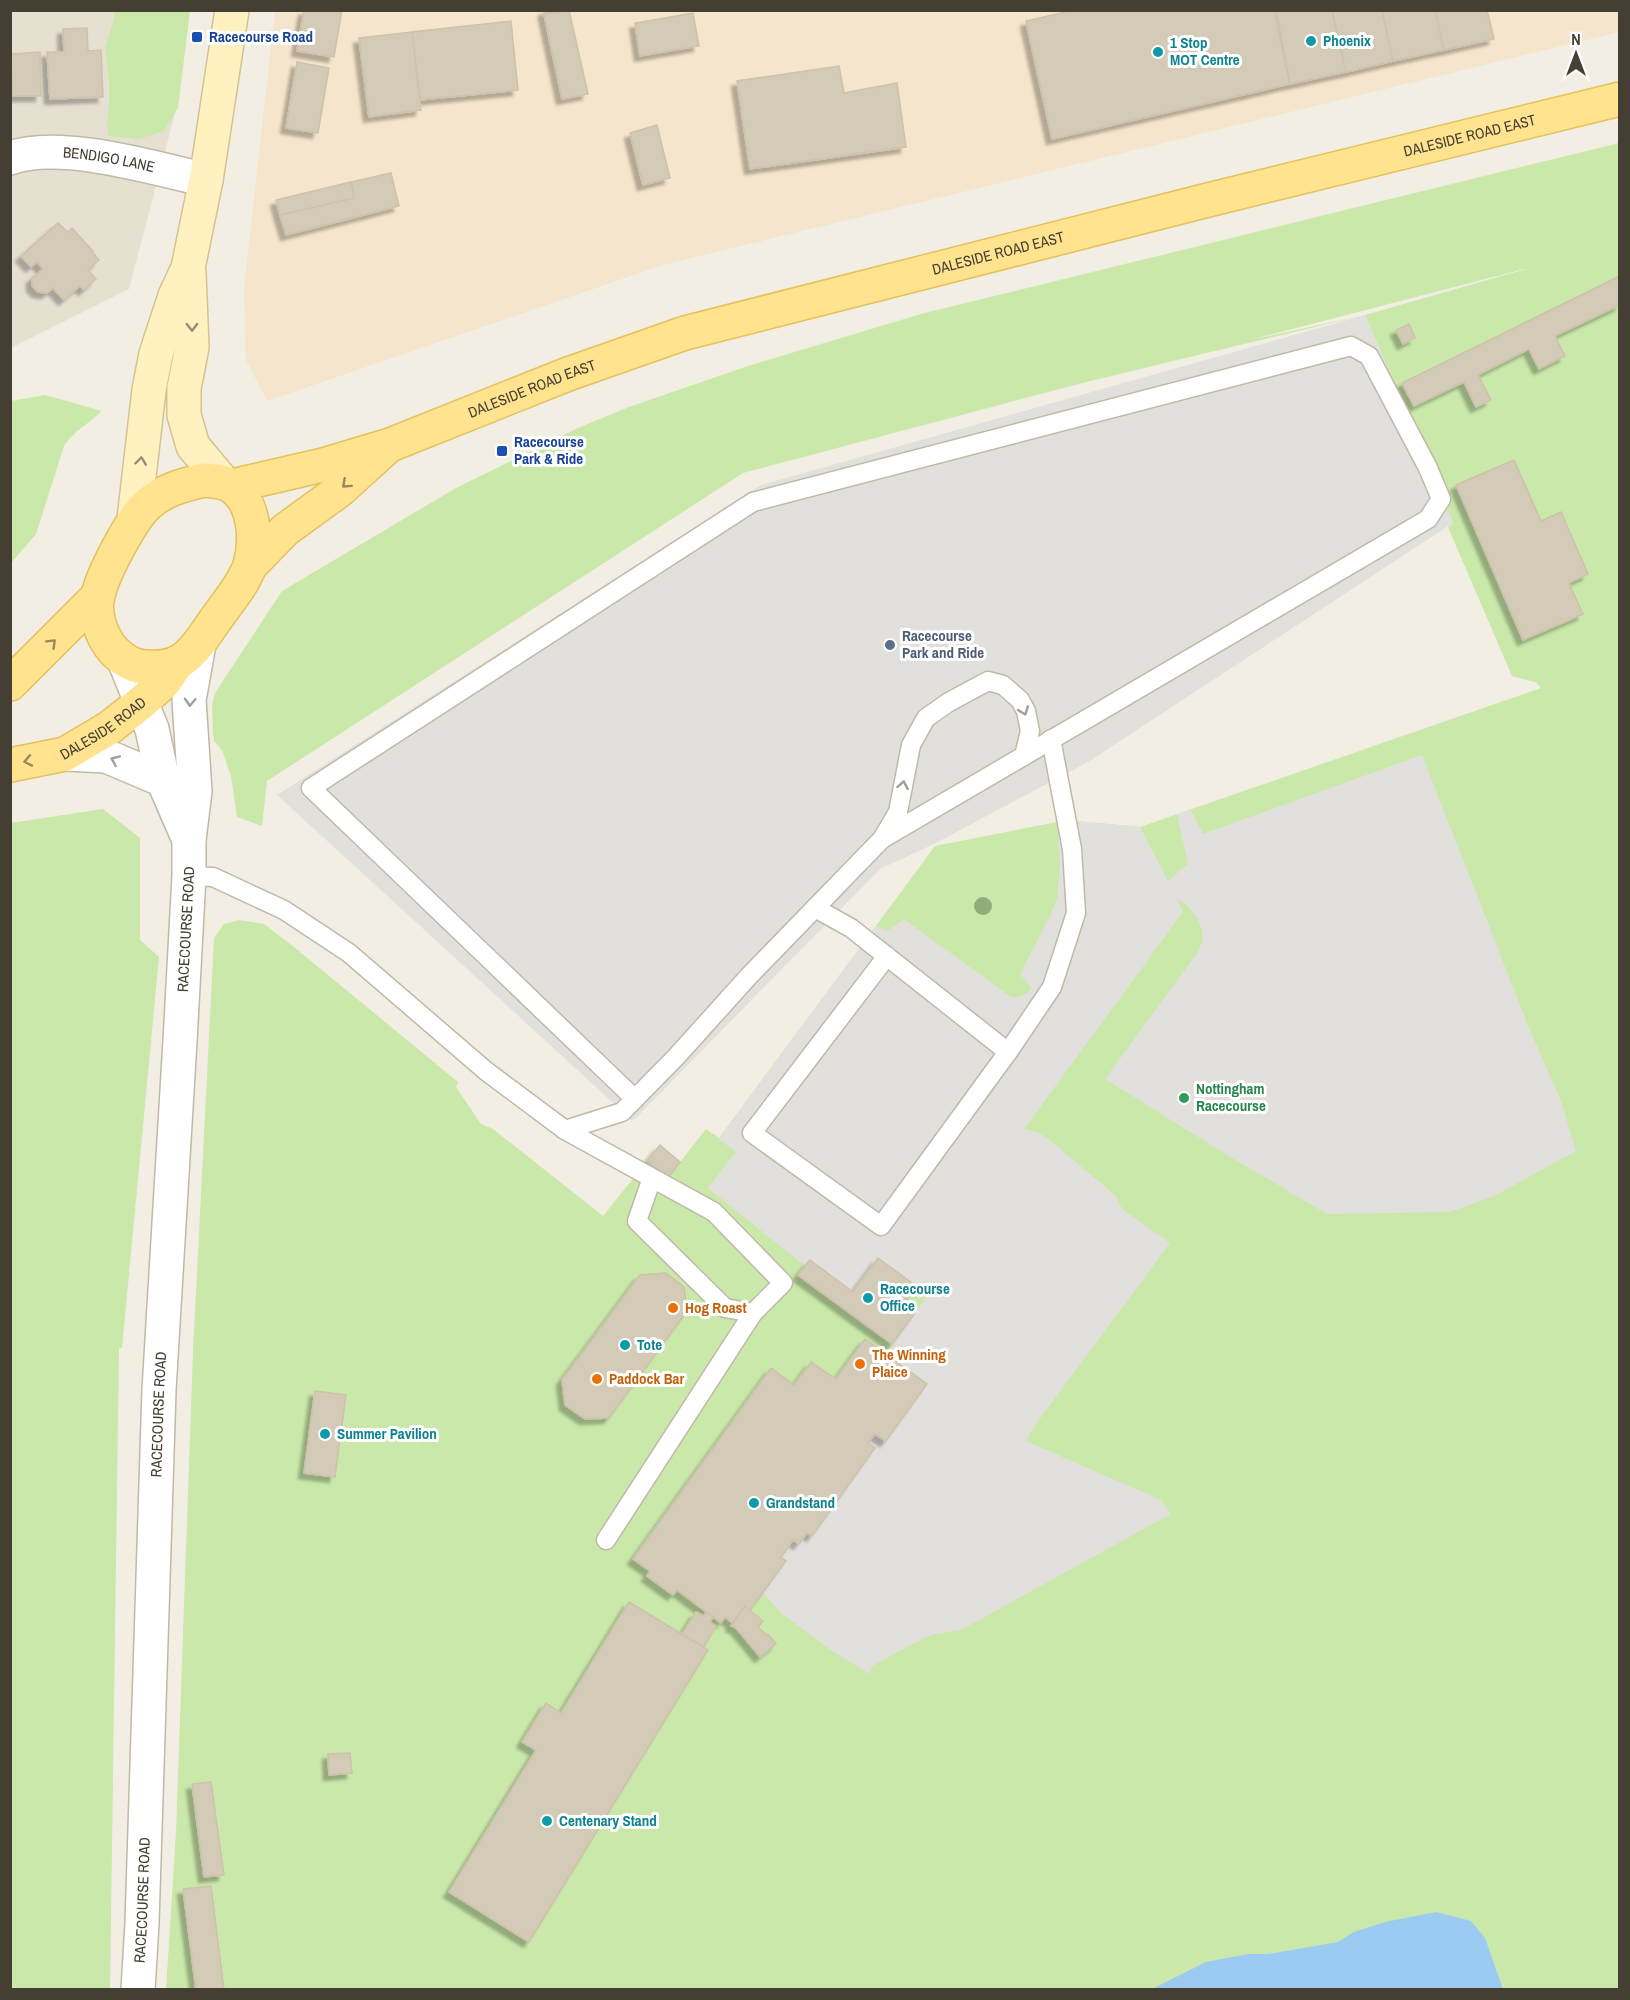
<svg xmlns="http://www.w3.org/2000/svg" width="1630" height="2000" viewBox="0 0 1630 2000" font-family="'Archivo Narrow',sans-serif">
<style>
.residential{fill:#e6e0d1}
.commercial{fill:#f5e5cc}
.green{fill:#cae8aa;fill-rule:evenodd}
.parking{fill:#e2e0dc}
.water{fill:#9ccbf1}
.building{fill:#d4cab8;stroke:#cec2ab;stroke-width:1.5;filter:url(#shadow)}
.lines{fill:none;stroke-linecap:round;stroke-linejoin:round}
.lane-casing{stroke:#c0b9a8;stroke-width:21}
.street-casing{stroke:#c0b9a8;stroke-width:36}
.secondary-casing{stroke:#d3c491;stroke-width:36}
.primary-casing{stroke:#e5c15d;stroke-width:36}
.lane{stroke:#fff;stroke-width:18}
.street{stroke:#fff;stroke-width:33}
.secondary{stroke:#fff2c0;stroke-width:33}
.primary{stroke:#ffe38f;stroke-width:33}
.tree{fill:#91ac7b}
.oneway{stroke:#988f72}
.oneway2{stroke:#98885c}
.oneway3{stroke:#a29e99}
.transit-dot{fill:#1a4fb4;stroke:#fff;stroke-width:2}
.culture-dot{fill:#0f9aa8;stroke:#fff;stroke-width:2}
.service-dot{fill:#5c6f8a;stroke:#fff;stroke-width:2}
.leisure-dot{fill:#2e9e5b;stroke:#fff;stroke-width:2}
.food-dot{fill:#e8710a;stroke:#fff;stroke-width:2}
.labels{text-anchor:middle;stroke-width:6;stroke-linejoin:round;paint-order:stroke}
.transit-label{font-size:15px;font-weight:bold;fill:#164399;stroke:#fff;text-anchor:start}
.culture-label{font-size:15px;font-weight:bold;fill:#0d838f;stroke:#fff;text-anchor:start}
.street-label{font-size:15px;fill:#443e33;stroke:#fff}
.service-label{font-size:15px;font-weight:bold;fill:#4e5e75;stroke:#fff;text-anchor:start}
.leisure-label{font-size:15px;font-weight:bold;fill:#27864d;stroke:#fff;text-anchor:start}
.food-label{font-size:15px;font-weight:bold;fill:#c56008;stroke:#fff;text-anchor:start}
</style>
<defs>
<filter id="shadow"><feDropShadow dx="-5.5" dy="5.5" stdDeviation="1.5" flood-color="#0004"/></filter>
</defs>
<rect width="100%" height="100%" fill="#f2eee3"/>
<path class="residential" d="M11,11H186L175,113L129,289L11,348Z"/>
<path class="commercial" d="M275,11H1619V32L663,265L267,401L246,360L244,288Z"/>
<g class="green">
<path d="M116,11H190L178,108L164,131L139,139L109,136L107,124L109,103V80L105,49Z"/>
<path d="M1619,143V1989L166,1990L176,1832L193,1351L214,938L224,924L239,920L264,924L294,947L458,1082L456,1087L481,1124L493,1129L603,1216L660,1145L680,1162L706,1129L719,1138L935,846L1067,820L1140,827L1541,688L1537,683L1512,676L1448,527L1453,523L1365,315L1086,382L743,473L267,781L262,826L237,817L231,776L222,750L214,741L213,733L212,704L215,693L282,591L456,488L578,428L629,407L748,366L921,314ZM1540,265L1365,315L1250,340Z"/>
<path d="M45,395L102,411C90,423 73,431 64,446L36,534L11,563V401Z"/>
<path d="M103,809L140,838V940L159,957L122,1348H119L110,1989H11V823Z"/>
</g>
<g class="parking">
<path d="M1365,315L1453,523L1088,762L934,844L880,869L633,1121L277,795L761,485Z"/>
<path d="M1422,755L1529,1028L1561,1101L1576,1151L1494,1196L1450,1212L1327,1214L1229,1156L1105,1079L1198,952L1203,940L1202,931L1198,919L1187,905L1177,899L1183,912L1024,1129L1036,1132L1046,1137L1116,1196L1122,1209L1170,1243L1033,1428L1026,1441L1161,1500L1171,1514L961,1630L935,1634L924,1638L872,1666L870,1674L832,1651L781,1613L763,1593L786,1561L781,1557L793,1540L807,1533L812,1535L875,1448L868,1443L875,1434L886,1441L927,1384L884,1358L927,1296L915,1288L916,1286L878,1258L853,1292L810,1260L805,1266L708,1188L736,1152L719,1139L876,926L887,931L904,919L1011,997H1018L1029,992L1031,987L1020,974L1050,916L1057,899L1060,867L1057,822L1067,820L1140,827L1168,881L1188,864L1177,814L1190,809L1203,834Z"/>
</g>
<path class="water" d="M1436,1912L1471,1921L1485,1938L1503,1989H1152L1206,1962L1248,1954H1268L1338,1942L1354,1932L1385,1922Z"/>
<g class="building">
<path d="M304,10H342L334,57L297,51Z"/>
<path d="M544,10H566L544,14Z"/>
<path d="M569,10L588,94L562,99L544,14Z"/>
<path d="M1074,10H1274L1290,84L1052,139L1026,21Z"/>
<path d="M1276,10H1332L1346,72L1290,84Z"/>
<path d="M1332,10H1382L1393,61L1346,72Z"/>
<path d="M1382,10H1435L1444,50L1393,61Z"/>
<path d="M1435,10H1487L1494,39L1444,50Z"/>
<path d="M693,13L699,46L640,56L635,23Z"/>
<path d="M511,21L518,90L420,100L412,32Z"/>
<path d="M87,28L88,51L101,50L103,97L50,99L47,52H64L63,29Z"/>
<path d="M412,32L421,110L369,117L359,38Z"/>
<path d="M40,52L41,96H12L11,54Z"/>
<path d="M297,62L329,68L318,133L286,128Z"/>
<path d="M839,66L844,93L897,83L906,147L750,169L737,81Z"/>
<path d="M657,125L670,178L643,185L630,133Z"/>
<path d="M391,173L399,206L286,235L280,215L354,198L351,182Z"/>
<path d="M351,182L354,198L280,215L276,200Z"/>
<path d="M58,223L68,232L72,228L93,251L92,252L99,260L88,270L96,279L84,290L80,286L64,300L53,288L47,293L38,292L32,286V278L43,269L37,262L31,267L21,256Z"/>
<path d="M1620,276V305L1555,336L1565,356L1539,369L1529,349L1478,375L1491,400L1476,407L1464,382L1414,406L1402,383Z"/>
<path d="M1409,324L1415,338L1403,344L1396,330Z"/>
<path d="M1514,460L1541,521L1561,512L1588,574L1569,583L1583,614L1523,640L1456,485Z"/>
<path d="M660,1145L680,1162L668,1177L647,1161Z"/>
<path d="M878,1258L916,1286L904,1303L915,1313L892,1344L798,1275L810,1260L853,1292Z"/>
<path d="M666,1273L684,1287L687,1311L609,1418L585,1419L565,1405L562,1380L640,1275Z"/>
<path d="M865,1339L927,1384L886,1441L875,1434L868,1443L875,1448L812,1536L807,1533L799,1544L793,1540L781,1557L786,1561L750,1610L745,1606L732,1623L725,1617L721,1623L677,1590L673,1595L647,1576L650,1571L633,1559L771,1368L794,1385L811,1362L836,1379Z"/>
<path d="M315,1391L346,1395L335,1477L304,1473Z"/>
<path d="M629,1602L708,1650L529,1942L449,1892L536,1750L522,1742L546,1703L561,1713Z"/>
<path d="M745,1606L763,1621L758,1627L766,1635L768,1634L776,1644L760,1657L736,1628L731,1626Z"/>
<path d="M696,1612L704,1616L706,1612L713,1617L710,1622L716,1626L704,1647L682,1634Z"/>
<path d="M350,1753L352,1773L329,1775L328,1754Z"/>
<path d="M211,1782L224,1875L204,1877L192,1784Z"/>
<path d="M211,1886L224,1990H196L183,1889Z"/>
</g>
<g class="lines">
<defs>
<g id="lane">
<path d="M189,876L213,877L284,910L349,953L486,1071L565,1130L622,1112L676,1057L749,976L882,839L898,812L911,745L926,718L949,702L988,681L1003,685L1020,700L1026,711L1030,731L1024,756"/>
<path d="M815,908L851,928L1008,1052L1052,987L1076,913L1072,849L1051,739"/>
<path d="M887,956L752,1133L881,1226L1008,1052"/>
<path d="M635,1099L311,788L753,502L1351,346L1369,356L1428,468L1441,499L1428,519L882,839"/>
<path d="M565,1130L714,1212L783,1283L753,1313L725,1308L637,1221L652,1178"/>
<path d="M606,1540L753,1313"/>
</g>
<g id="street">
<path id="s1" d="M10,158C60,140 155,168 206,180"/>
<path d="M124,660L152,729L163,780L189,840"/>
<path d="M65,754L106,756L163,780"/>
<path id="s2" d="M138,1990L142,1923L159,1390L180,1041L189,876V840L195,791L189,700L199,644"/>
</g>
<g id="secondary">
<path d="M189,273L192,347L184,388V415L193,446L224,483"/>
<path d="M134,519L149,390L156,354L175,296L188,268L206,180L232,10"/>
</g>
<g id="primary">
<path d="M204,480C213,481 224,481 231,486C255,502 257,540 250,565C244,584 227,603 216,619C205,634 194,654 177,663C167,667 157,668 146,667C133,667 123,660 114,651C102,638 93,614 98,596C102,575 131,520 147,505C163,490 183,485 204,480Z"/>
<path id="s3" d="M232,486L323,465L390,445L568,374L685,333L1208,200L1620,99"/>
<path d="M250,566L285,530L340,490L384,450"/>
<path d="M10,684L97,597"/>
<path id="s4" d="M10,765L65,754L109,728L142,702L165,681L178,662"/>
</g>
</defs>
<use href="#lane" class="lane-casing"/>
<use href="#street" class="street-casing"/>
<use href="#secondary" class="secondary-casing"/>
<use href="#primary" class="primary-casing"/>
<use href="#lane" class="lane"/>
<use href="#street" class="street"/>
<use href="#secondary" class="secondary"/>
<use href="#primary" class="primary"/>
</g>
<circle class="tree" cx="983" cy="906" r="9"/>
<defs><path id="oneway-chevron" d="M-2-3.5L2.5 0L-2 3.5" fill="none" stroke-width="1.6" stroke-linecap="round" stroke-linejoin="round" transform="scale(1.5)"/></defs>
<g class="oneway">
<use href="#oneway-chevron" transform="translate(192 327) rotate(89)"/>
<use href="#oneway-chevron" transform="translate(141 461) rotate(-83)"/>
</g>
<g class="oneway2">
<use href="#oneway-chevron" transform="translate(346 484) rotate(138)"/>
<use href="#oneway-chevron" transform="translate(52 643) rotate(-45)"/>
<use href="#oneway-chevron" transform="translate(28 761) rotate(169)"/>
</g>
<g class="oneway3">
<use href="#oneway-chevron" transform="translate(190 702) rotate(92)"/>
<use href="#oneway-chevron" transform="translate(1024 711) rotate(69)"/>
<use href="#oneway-chevron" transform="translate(115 760) rotate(-157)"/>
<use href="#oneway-chevron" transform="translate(903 785) rotate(-80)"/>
</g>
<g class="transit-dot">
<rect x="191" y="31" width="12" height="12" rx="3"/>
<rect x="496" y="445" width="12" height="12" rx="3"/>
</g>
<g class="culture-dot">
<circle cx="1311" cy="41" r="6"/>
<circle cx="1158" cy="52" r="6"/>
<circle cx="868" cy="1298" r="6"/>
<circle cx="625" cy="1345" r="6"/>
<circle cx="325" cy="1434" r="6"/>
<circle cx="754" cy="1503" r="6"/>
<circle cx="547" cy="1821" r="6"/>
</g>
<circle class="service-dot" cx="890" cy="645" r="6"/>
<circle class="leisure-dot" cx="1184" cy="1098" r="6"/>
<g class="food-dot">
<circle cx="673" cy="1308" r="6"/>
<circle cx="860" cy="1364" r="6"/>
<circle cx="597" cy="1379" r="6"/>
</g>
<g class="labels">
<g class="transit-label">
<text x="209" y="42">Racecourse Road</text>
<text x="514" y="447">Racecourse<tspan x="514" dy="17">Park &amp; Ride</tspan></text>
</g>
<g class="culture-label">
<text x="1323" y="46">Phoenix</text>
<text x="1170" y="48">1 Stop<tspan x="1170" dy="17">MOT Centre</tspan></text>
<text x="880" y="1294">Racecourse<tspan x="880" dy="17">Office</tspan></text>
<text x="637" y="1350">Tote</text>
<text x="337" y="1439">Summer Pavilion</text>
<text x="766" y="1508">Grandstand</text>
<text x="559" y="1826">Centenary Stand</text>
</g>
<g class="street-label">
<text dy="5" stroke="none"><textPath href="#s3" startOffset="1288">DALESIDE ROAD EAST</textPath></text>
<text dy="5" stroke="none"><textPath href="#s1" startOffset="100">BENDIGO LANE</textPath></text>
<text dy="5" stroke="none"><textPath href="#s3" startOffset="802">DALESIDE ROAD EAST</textPath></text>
<text dy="5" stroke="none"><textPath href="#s3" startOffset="316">DALESIDE ROAD EAST</textPath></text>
<text dy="5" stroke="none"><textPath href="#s4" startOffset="102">DALESIDE ROAD</textPath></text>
<text dy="5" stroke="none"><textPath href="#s2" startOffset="1062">RACECOURSE ROAD</textPath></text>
<text dy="5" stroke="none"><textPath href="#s2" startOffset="576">RACECOURSE ROAD</textPath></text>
<text dy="5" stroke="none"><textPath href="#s2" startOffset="90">RACECOURSE ROAD</textPath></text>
</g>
<g class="service-label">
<text x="902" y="641">Racecourse<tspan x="902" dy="17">Park and Ride</tspan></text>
</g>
<g class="leisure-label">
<text x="1196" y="1094">Nottingham<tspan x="1196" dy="17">Racecourse</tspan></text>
</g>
<g class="food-label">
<text x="685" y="1313">Hog Roast</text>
<text x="872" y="1360">The Winning<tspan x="872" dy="17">Plaice</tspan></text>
<text x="609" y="1384">Paddock Bar</text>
</g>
</g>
<rect width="1630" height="2000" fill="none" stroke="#443e33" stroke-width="24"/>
<g transform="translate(1576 54)" stroke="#ffffff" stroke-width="4.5" paint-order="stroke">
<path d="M0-4.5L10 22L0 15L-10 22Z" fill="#443e33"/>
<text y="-9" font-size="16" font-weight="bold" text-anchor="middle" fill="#443e33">N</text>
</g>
</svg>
